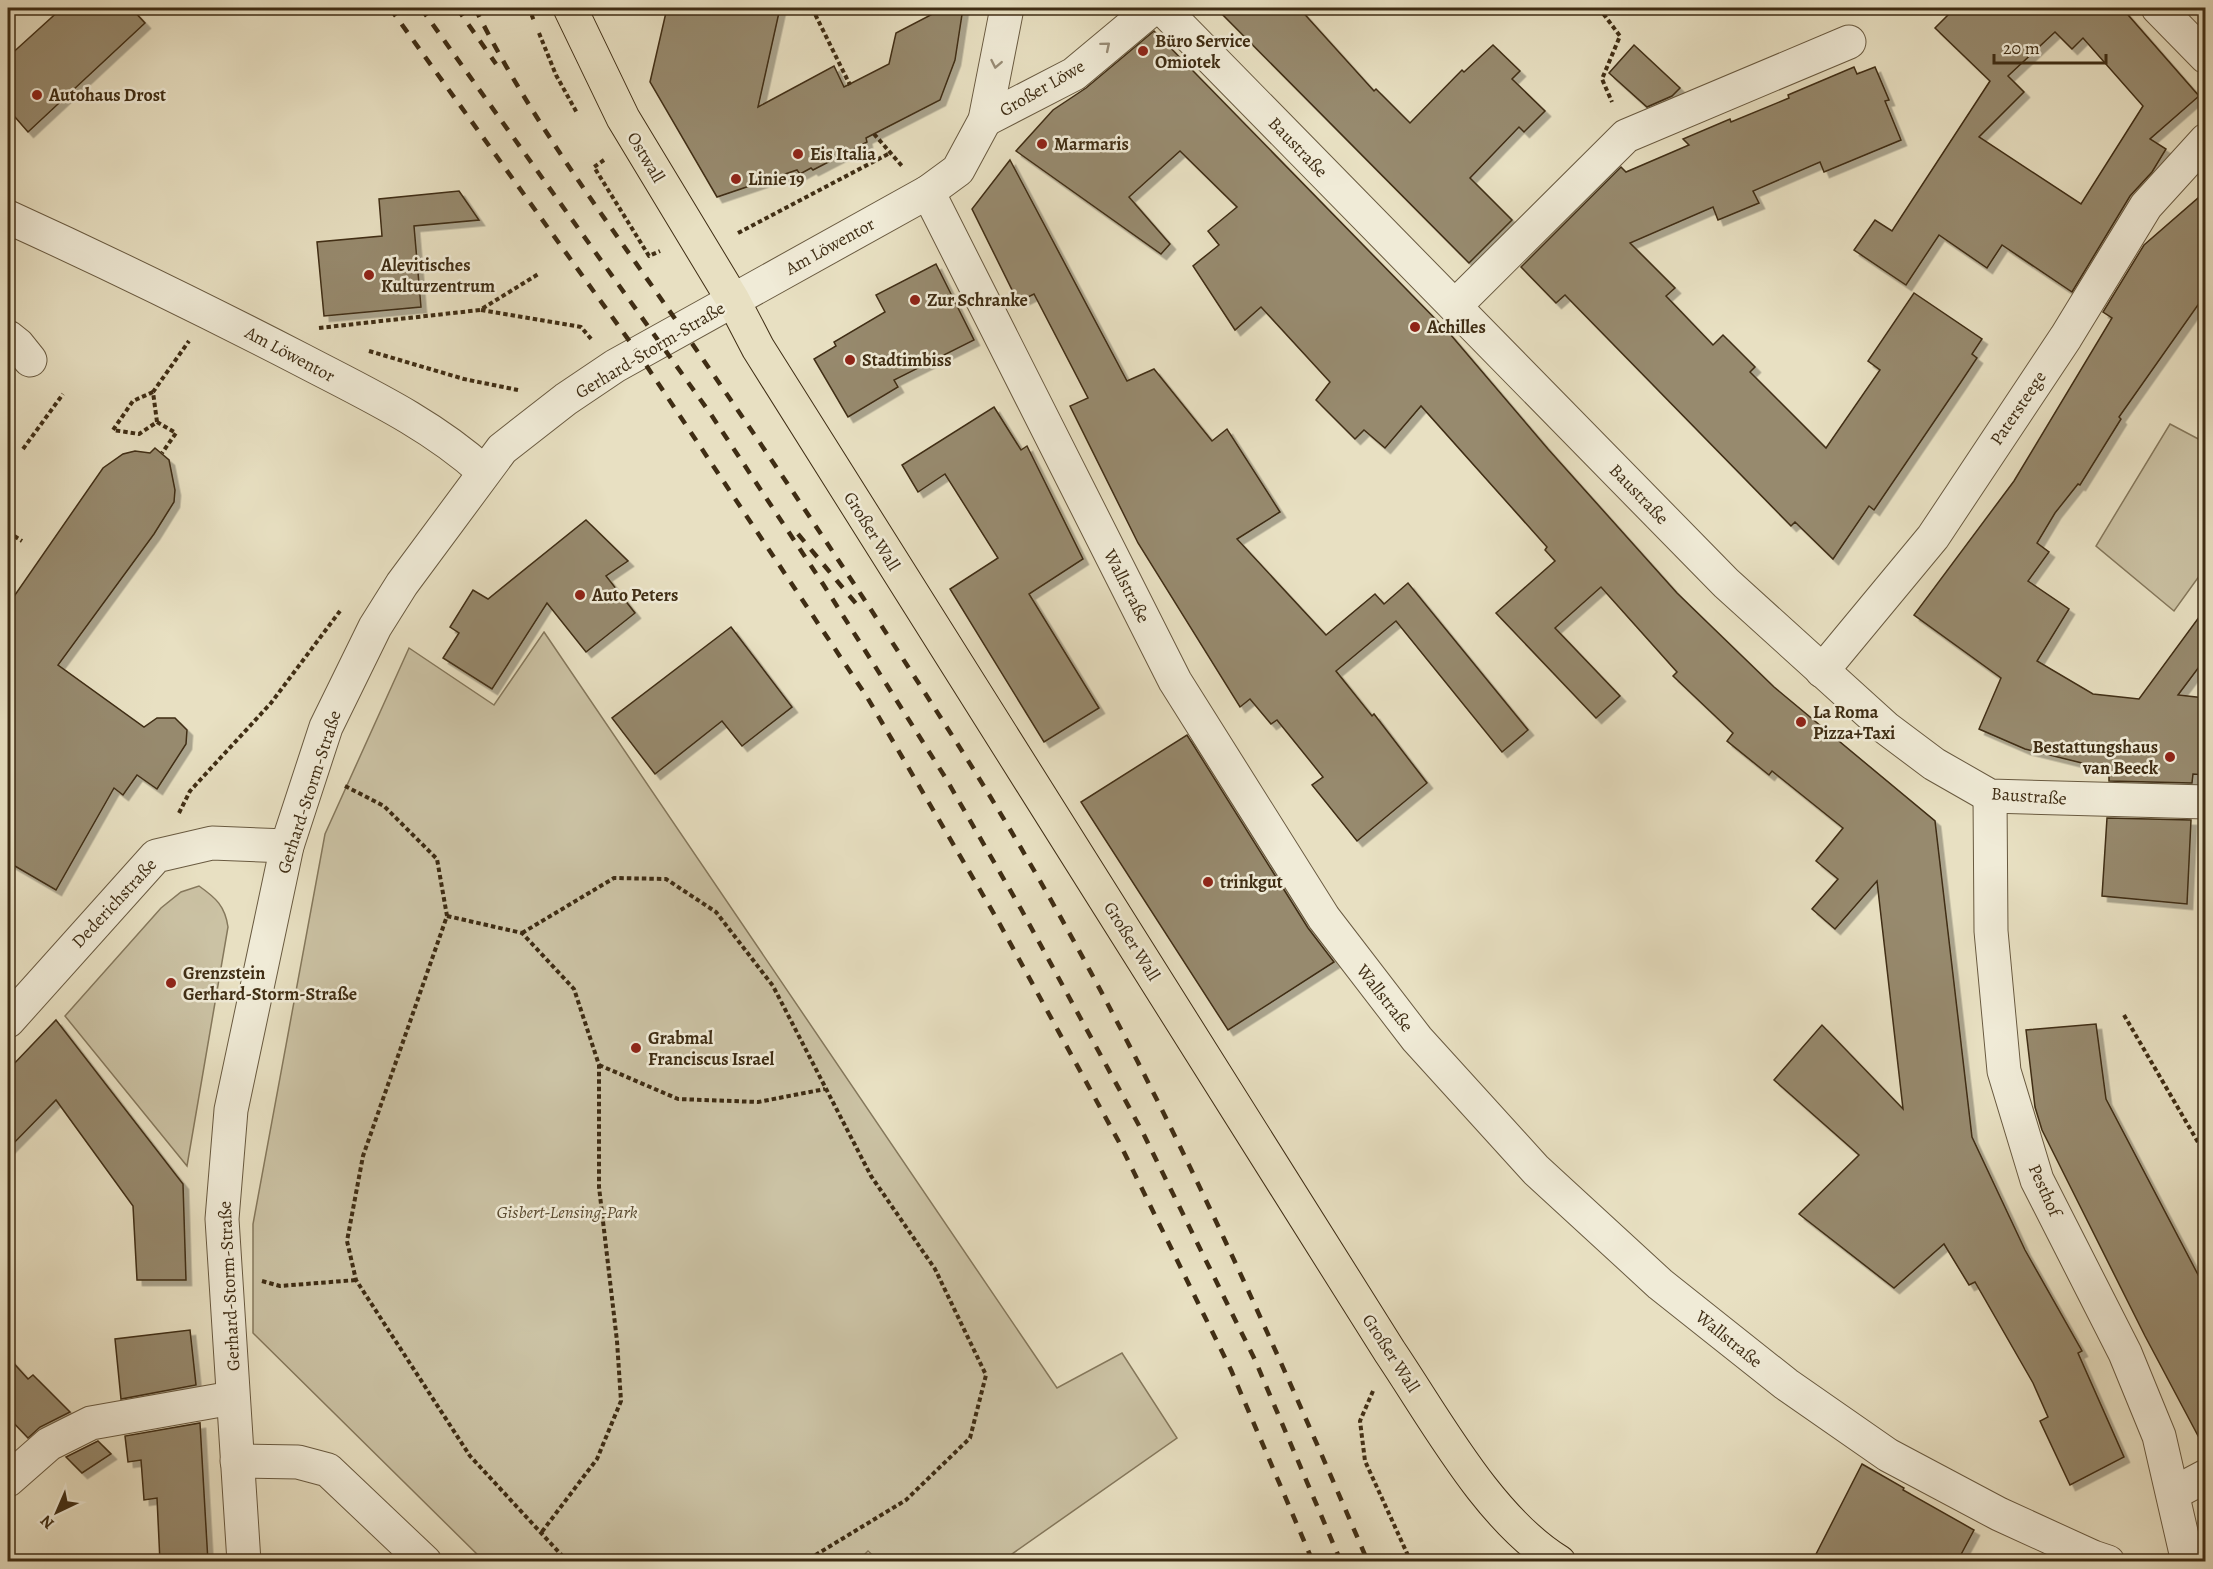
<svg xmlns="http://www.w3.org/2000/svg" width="2213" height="1569" viewBox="0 0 2213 1569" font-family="Alegreya,serif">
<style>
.green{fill:#cbc2a4;stroke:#85785c;stroke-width:1.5}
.building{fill:#978a6e;stroke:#3f2d14;stroke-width:1.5;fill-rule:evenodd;filter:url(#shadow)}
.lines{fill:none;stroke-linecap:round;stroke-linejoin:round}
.minor-casing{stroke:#695a40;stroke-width:35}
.major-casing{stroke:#3f2d14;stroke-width:35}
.path{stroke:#3f2d14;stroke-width:4;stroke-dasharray:4.5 3;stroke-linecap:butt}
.minor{stroke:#f0ebd7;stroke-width:33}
.major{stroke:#e8e0c2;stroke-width:33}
.rail{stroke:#3f2d14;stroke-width:4.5;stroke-dasharray:10 10;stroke-linecap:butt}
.oneway{stroke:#988c76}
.poi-dot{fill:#8f2418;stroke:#f0ebd7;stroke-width:2}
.labels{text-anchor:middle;stroke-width:5;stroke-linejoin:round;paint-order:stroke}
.poi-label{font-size:18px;font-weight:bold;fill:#3f2d14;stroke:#f0ebd7;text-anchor:start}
.street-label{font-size:18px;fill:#3f2d14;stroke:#f0ebd7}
.park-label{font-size:18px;font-style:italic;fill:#5b4b31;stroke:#f0ebd7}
</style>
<defs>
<filter id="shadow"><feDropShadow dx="5.5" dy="5.5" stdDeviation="0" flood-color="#0004"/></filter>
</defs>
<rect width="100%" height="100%" fill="#e8e0c2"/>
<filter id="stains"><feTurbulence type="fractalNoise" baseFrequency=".00333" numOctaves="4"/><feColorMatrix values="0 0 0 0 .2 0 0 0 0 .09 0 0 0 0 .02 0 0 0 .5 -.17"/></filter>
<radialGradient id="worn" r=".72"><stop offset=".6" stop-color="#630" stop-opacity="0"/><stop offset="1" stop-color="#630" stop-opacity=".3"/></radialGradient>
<g class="green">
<path d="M2170,424L2206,443L2205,568L2174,611L2096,546Z"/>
<path d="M544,632L1057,1388L1122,1353L1177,1438L1002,1561H879L868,1551L857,1562L484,1561L253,1333V1224L325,834L409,648L494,705Z"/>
<path d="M199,886C216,898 225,906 228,927L187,1166L65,1016L161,908L181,892Z"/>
</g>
<g class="building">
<path d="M62,8H131L145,23L28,132L8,109V57Z"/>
<path d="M667,8H780L758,107L834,66L844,87L889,64L896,33L944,8H963L955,60L940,100L866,138L867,142L813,170L811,168L800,174L797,170L717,197L650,82Z"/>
<path d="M1216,8H1299L1374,91L1376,89L1410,123L1462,70L1464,72L1493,45L1520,71L1512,79L1545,111L1524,132L1519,127L1470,178L1512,220L1469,263Z"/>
<path d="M1955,8H2122L2199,96L2150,139L2166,149L2152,172L2130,196L2072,292L2002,245L1987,268L1939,235L1906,285L1854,250L1875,220L1892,231L1990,81L1935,28ZM2055,32L2072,49L2083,38L2143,106L2081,204L1979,137L2024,92L2008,76Z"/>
<path d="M1154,31L1450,334L1548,449L1677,593L1774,687L1935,821L1972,1137L2025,1250L2082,1351L2078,1353L2124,1457L2070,1485L2040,1421L2048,1417L2033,1383L1975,1282L1969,1285L1944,1244L1894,1288L1799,1214L1859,1155L1774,1080L1822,1025L1903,1109L1877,881L1835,929L1812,909L1838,879L1816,861L1843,828L1772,771L1769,775L1727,741L1733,733L1673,676L1677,672L1601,587L1555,628L1620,696L1596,718L1496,613L1555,561L1545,550L1547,547L1421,406L1385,448L1364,430L1355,439L1316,400L1330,382L1261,307L1235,330L1193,266L1219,245L1208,231L1237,207L1180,151L1129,197L1170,244L1161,254L1016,151L1053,110L1086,88Z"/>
<path d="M1634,45L1680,88L1672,96L1647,107L1609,73Z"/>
<path d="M1854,67L1857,74L1875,67L1889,100L1885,101L1901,140L1824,172L1820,162L1753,191L1759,203L1718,220L1713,207L1630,243L1675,288L1666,296L1713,345L1723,335L1755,367L1750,372L1826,448L1880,370L1868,361L1914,293L1982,339L1972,354L1977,358L1961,382L1874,510L1869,506L1833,559L1795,522L1791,526L1565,295L1556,303L1521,267L1621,167L1626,172L1689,145L1683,139L1730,119L1731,122L1789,98L1788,95Z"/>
<path d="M1010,160L1127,381L1154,369L1212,441L1227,429L1280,512L1237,539L1326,635L1375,594L1384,604L1408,583L1528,730L1502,752L1396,621L1336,671L1372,716L1374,714L1427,783L1357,841L1312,785L1323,777L1277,720L1271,724L1250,699L1240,707L1138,543L1070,406L1088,398L1034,294L1018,302L972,209Z"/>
<path d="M459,191L479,220L414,226L421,307L324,316L317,242L382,236L379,199Z"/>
<path d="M2205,192V295L2119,417L2121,419L2080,485L2078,484L2055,513L2037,543L2049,552L2028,581L2069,609L2037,661L2093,694L2139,699L2205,609V659L2178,695L2205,698V775L2193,774L2192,783L2109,781V766L2086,764L2025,749L1979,729L2001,678L1914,615L2014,481L2112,318L2103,312L2144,245Z"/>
<path d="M936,264L974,340L894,380L898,387L848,417L814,359L836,346L834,342L885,312L876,295Z"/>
<path d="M994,407L1021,450L1027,446L1083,559L1029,594L1099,708L1044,742L950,589L998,558L945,474L918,492L902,465Z"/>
<path d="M155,448L169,460L175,490L174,502L154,534L58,665L144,727L157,718H175L187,730L186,744L157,789L137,775L123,795L114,788L56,890L8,862V605L103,468L123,454L135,451L150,453Z"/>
<path d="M586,520L628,561L606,576L635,613L586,652L547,603L492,689L443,658L459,633L450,627L473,590L488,599Z"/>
<path d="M731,627L792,707L742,746L722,721L655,774L612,718Z"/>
<path d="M1187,735L1308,928L1334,962L1228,1030L1081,802Z"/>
<path d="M2107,818L2191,820L2187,904L2102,896Z"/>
<path d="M56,1020L183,1184L186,1280H137L133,1206L56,1100L8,1149V1070Z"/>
<path d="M2096,1024L2106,1099L2205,1288V1449L2145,1336L2042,1130L2035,1107L2026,1030Z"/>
<path d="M190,1330L196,1385L121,1399L115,1339Z"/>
<path d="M8,1357L28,1379L33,1375L70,1412L40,1427L28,1438L8,1417Z"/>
<path d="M200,1423L208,1562H160L157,1498L144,1500L141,1460L128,1462L125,1436Z"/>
<path d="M98,1441L111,1454L82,1473L66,1457Z"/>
<path d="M1862,1464L1904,1488L1903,1490L1974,1530L1957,1562H1812Z"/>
</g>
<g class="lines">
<defs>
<g id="minor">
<path d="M1162,8L1726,583L1886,728L1934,764L1990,796L2206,802"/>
<path d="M2158,8L2206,57"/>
<path d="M985,120L1074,74L1153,8"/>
<path d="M928,192L1175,681L1324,918L1417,1039L1536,1170L1660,1284L1786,1384L1888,1455L1999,1514L2093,1557L2108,1562"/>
<path d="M8,217C107,262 205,310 302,360C365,393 430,423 483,471"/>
<path d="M1455,306L1626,136L1849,42"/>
<path d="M8,337L18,345L30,360"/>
<path d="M1822,671L1933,537L2066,337L2146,206L2206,140"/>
<path d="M1990,796L1991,931L2004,1071L2037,1180L2125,1353L2159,1436L2188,1562"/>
<path d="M8,1021L156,856L212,843L287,846"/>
<path d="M237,1461L298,1462L328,1470L425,1562"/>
<path d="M8,1480L49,1444L91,1423L232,1398"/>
<path d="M2174,1493L2206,1476"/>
<path d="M244,1562L222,1219L231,1110L287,846L326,727L375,627L402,584L502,449L566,399L615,366L928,192L958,170L985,120L1007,8"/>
</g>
<path id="major" d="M570,8L623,118L733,300L758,348L1390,1352C1436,1420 1488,1518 1559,1562"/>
</defs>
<use href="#minor" class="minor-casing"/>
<use href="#major" class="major-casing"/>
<g class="path">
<path d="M529,8L534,21"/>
<path d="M812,8L850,85"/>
<path d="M1599,8L1620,36L1602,79L1612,102"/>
<path d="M539,33L556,75L577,113"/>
<path d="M874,134L902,166"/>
<path d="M604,160L594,167L649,256L660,251"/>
<path d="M738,233L890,153"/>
<path d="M481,310L581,327L592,340"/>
<path d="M319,328L480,310L540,273"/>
<path d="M369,351L464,379L518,390"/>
<path d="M153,392L133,401L113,430L139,434L157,422L176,433L162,453"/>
<path d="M157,422L153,392L189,341"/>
<path d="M23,449L63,394"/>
<path d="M8,532L22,541"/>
<path d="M345,786L384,806L437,859L447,916L363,1156L347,1241L356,1280L470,1456L568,1562"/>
<path d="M179,813L190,791L271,703L340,611"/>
<path d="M447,916L522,933L574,989L599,1065V1187L617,1341L621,1401L597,1459L541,1533"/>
<path d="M522,933L614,878L666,879L716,912L773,986L871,1176L935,1269L986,1375L970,1438L906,1500L804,1562"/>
<path d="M2124,1015L2206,1156"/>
<path d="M599,1065L678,1099L758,1102L825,1089"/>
<path d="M262,1281L280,1286L356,1280"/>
<path d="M1373,1391L1360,1421L1365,1461L1411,1562"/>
</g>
<use href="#minor" class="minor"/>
<use href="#major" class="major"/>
<g class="rail">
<path d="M390,8L638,353L867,697L997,919L1119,1142L1231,1370L1313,1562"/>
<path d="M421,8L710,413L823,584L945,777L1021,909L1142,1131L1255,1360L1341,1562"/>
<path d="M457,8L496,64"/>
<path d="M475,8C531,121 608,222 680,326C774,462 866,600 955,740C1120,999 1247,1280 1368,1562"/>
<path d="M798,534L858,606"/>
</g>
</g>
<defs><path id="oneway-chevron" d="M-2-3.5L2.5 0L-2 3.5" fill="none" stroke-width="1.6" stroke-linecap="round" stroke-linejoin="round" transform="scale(1.5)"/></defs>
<g class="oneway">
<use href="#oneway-chevron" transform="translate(1106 46) rotate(-40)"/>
<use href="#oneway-chevron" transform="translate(996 64) rotate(101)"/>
</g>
<g class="poi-dot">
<circle cx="1143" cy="51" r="6"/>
<circle cx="37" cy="95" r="6"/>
<circle cx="1042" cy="144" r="6"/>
<circle cx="798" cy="154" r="6"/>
<circle cx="736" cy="179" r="6"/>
<circle cx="369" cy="275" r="6"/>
<circle cx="915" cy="300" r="6"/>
<circle cx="1415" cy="327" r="6"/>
<circle cx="850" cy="360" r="6"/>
<circle cx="580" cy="595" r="6"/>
<circle cx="1801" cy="722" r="6"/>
<circle cx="2170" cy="757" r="6"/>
<circle cx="1208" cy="882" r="6"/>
<circle cx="171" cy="983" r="6"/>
<circle cx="636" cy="1048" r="6"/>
</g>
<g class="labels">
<g class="poi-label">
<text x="1155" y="47">Büro Service<tspan x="1155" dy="21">Omiotek</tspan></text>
<text x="49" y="101">Autohaus Drost</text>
<text x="1054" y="150">Marmaris</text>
<text x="810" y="160">Eis Italia</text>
<text x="748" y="185">Linie 19</text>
<text x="381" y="271">Alevitisches<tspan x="381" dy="21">Kulturzentrum</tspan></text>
<text x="927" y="306">Zur Schranke</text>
<text x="1427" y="333">Achilles</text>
<text x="862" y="366">Stadtimbiss</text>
<text x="592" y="601">Auto Peters</text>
<text x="1813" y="718">La Roma<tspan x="1813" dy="21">Pizza+Taxi</tspan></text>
<text x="2158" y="753" text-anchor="end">Bestattungshaus<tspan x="2158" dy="21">van Beeck</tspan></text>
<text x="1220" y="888">trinkgut</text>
<text x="183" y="979">Grenzstein<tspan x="183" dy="21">Gerhard-Storm-Straße</tspan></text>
<text x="648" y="1044">Grabmal<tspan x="648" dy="21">Franciscus Israel</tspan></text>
</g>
<g class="street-label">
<text transform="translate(1042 88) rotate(-30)" y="6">Großer Löwe</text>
<text transform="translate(1298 147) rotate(46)" y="6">Baustraße</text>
<text transform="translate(646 157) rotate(59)" y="6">Ostwall</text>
<text transform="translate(830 246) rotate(-29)" y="6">Am Löwentor</text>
<text transform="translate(650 350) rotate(-31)" y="6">Gerhard-Storm-Straße</text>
<text transform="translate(290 354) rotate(28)" y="6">Am Löwentor</text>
<text transform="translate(2018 408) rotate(-56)" y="6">Patersteege</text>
<text transform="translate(1639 494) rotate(46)" y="6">Baustraße</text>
<text transform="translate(872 531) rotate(58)" y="6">Großer Wall</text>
<text transform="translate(1127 586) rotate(63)" y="6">Wallstraße</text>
<text transform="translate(309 792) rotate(-72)" y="6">Gerhard-Storm-Straße</text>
<text transform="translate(2029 796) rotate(4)" y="6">Baustraße</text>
<text transform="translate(114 903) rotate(-47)" y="6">Dederichstraße</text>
<text transform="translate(1132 941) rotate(58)" y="6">Großer Wall</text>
<text transform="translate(1385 998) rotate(52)" y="6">Wallstraße</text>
<text transform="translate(2045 1190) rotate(66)" y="6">Pesthof</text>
<text transform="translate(229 1286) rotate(-93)" y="6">Gerhard-Storm-Straße</text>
<text transform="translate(1729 1339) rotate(39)" y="6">Wallstraße</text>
<text transform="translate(1391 1353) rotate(57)" y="6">Großer Wall</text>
</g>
<g class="park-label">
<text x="567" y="1218">Gisbert-Lensing-Park</text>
</g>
</g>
<rect width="2213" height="1569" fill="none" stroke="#e8e0c2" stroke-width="30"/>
<rect x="9" y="9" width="2195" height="1551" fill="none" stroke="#3f2d14" stroke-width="3"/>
<rect x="15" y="15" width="2183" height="1539" fill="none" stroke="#3f2d14" stroke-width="1.5"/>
<g transform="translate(57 1512) rotate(224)" stroke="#f0ebd7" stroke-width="4.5" paint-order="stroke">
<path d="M0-4.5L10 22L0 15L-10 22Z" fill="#3f2d14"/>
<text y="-9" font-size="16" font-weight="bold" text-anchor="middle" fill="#3f2d14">N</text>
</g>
<path d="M1994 54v9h112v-9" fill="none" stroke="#3f2d14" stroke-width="3"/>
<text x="2003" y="54" font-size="18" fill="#3f2d14" stroke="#f0ebd7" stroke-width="4.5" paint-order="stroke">20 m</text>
<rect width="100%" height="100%" filter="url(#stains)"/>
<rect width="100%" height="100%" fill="url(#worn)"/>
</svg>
